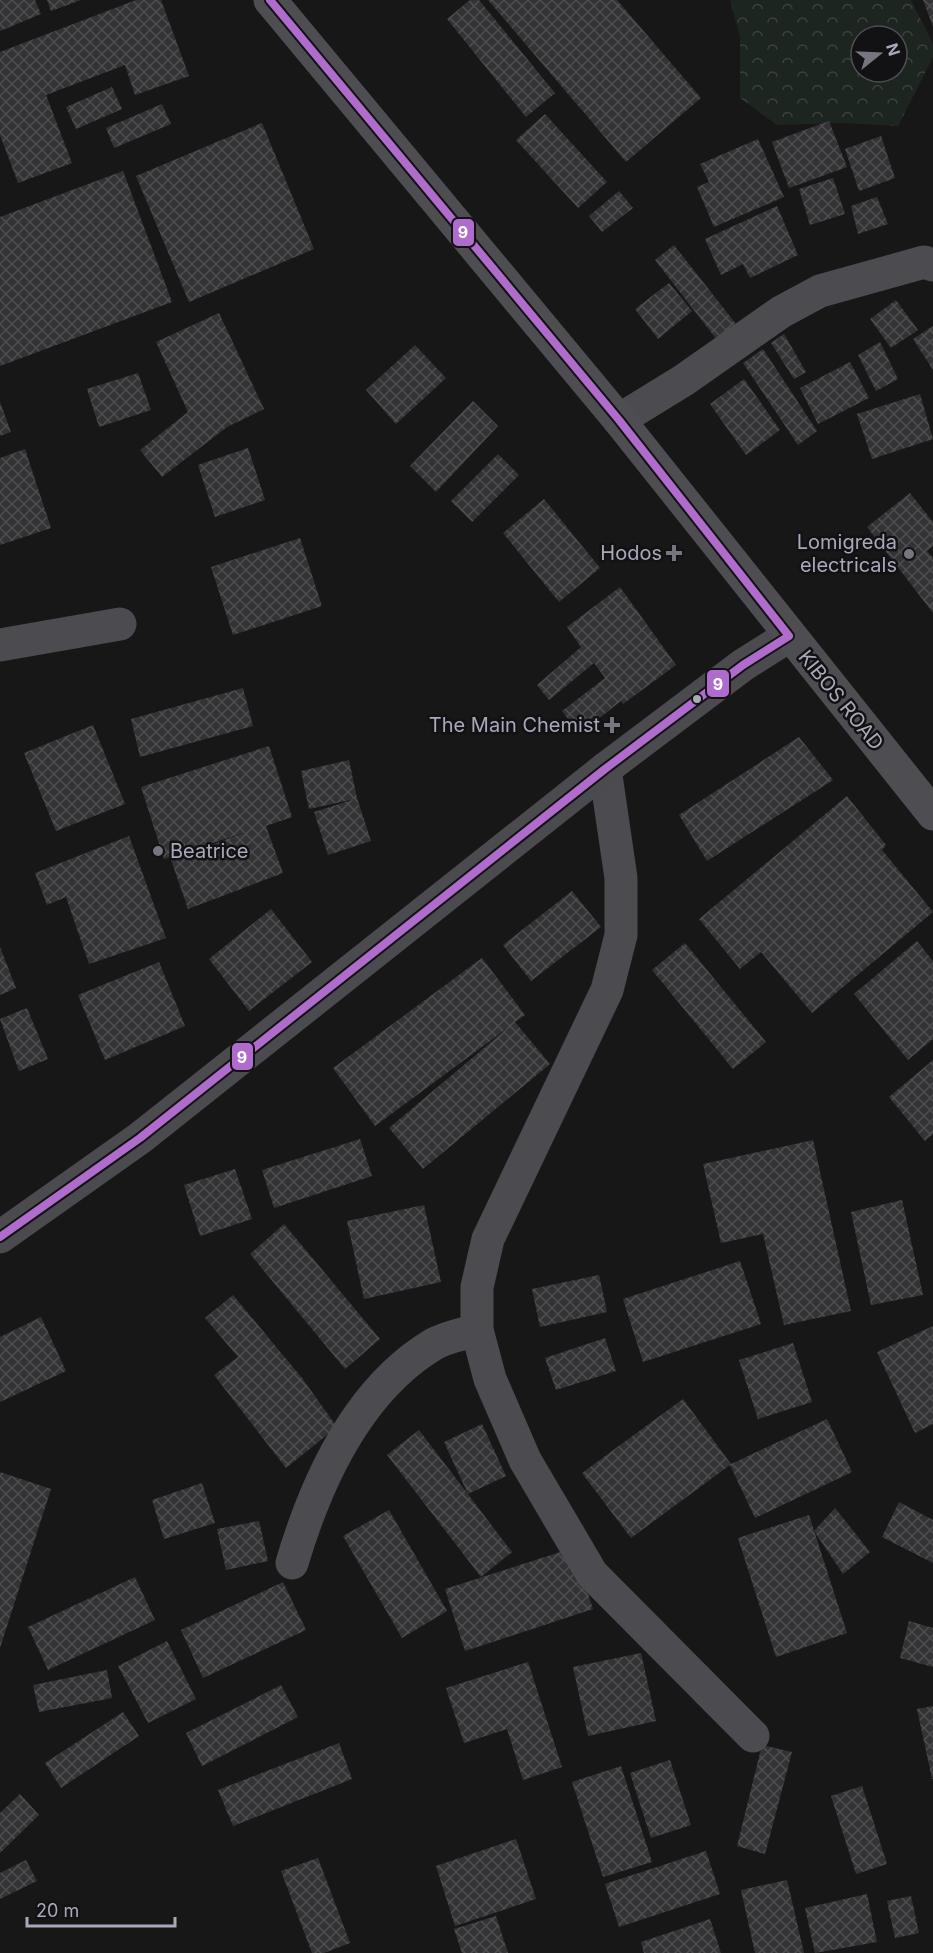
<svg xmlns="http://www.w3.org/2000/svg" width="933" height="1953" viewBox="0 0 933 1953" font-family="Inter,sans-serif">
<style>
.forest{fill:url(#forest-crowns);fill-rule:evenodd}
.building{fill:url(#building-cross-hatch)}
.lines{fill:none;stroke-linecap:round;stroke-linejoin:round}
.street{stroke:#4c4b50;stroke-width:33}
.secondary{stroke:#4a4a4f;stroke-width:33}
.primary{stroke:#4e4e52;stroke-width:33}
.bus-1-casing{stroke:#121113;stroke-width:12}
.bus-1{stroke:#b06ccc;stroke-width:8}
.poi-dot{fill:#757680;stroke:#121113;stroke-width:2}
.bus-dot{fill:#a8a9b9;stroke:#121113;stroke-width:2}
.labels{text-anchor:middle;stroke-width:5;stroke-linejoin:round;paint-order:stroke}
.poi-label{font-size:20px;fill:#a8a9b9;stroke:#121113;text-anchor:end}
.street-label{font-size:20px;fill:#a8a9b9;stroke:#121113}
.line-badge{stroke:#121113;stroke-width:2}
.badge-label{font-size:16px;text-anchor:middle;font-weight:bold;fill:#fff}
</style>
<defs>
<pattern id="forest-crowns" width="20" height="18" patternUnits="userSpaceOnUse" patternTransform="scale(1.5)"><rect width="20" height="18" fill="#1d2520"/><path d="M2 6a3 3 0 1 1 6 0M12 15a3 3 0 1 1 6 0" fill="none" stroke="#3b423e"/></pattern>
<pattern id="building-cross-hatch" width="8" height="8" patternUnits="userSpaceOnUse" patternTransform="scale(1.5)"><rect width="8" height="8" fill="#333335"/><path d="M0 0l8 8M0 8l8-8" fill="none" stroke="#4e4e50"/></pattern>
</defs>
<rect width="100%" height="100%" fill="#171717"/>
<path class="forest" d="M730,0H911L933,44V57L898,126L845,123L777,125L740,98V37ZM861,36H897V72H861Z"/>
<g class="building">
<path d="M0,0H35L41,14L0,31Z"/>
<path d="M47,0H81L51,11Z"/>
<path d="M136,0H161L189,76L135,95L125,65L46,95L72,163L18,183L0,135V52Z"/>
<path d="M470,0H479L555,93L526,117L447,19Z"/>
<path d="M488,0H617L701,98L626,162Z"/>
<path d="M923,0H933V27Z"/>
<path d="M112,87L122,109L76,129L66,107Z"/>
<path d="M162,104L171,124L114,148L106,128Z"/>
<path d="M545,114L607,182L578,208L516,140Z"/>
<path d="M829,121L847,167L789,188L772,142Z"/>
<path d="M262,123L314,249L189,302L136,176Z"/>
<path d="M881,136L895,178L859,191L845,149Z"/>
<path d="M758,139L784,197L714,227L697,187L709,182L700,164Z"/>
<path d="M123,171L172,302L0,366V217Z"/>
<path d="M833,178L845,214L810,225L799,189Z"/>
<path d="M619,191L633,208L602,232L589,216Z"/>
<path d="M877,197L888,224L858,234L851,206Z"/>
<path d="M777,206L798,255L750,278L743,264L721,275L705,239Z"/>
<path d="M674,245L736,324L717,340L655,260Z"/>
<path d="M669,283L692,311L658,339L635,309Z"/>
<path d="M896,300L918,330L891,348L870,319Z"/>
<path d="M219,313L264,409L227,427L162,477L140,450L188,412L156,342Z"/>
<path d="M933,326V370L913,339Z"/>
<path d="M784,334L806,372L794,379L771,343Z"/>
<path d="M880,342L898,379L876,391L858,355Z"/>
<path d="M415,345L446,378L396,424L366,390Z"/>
<path d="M763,349L817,431L798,445L743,363Z"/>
<path d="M850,362L869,398L818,424L800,388Z"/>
<path d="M138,373L151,410L99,427L87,389Z"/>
<path d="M744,379L780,430L746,455L710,404Z"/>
<path d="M920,394L933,439L872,459L857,414Z"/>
<path d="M473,401L498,426L436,492L410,466Z"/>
<path d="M0,402L11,432L0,436Z"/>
<path d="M248,448L265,500L215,517L198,465Z"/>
<path d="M25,449L51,528L0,545V458Z"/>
<path d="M498,454L519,475L472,522L451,501Z"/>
<path d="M910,493L933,522V546L927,551L933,558V613L867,527Z"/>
<path d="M544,499L600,568L559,602L503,533Z"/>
<path d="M300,538L322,606L233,635L211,567Z"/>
<path d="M620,587L676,665L623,704L621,701L579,734L562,711L605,678L594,663L549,700L537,685L581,647L567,627Z"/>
<path d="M243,688L253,726L140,757L131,719Z"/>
<path d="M93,725L125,804L56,831L24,753Z"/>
<path d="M799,737L833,780L707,861L679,815Z"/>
<path d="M269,746L292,817L266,826L283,873L188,909L171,860L246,832L164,859L141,787Z"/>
<path d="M349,760L357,798L371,841L328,855L314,812L355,799L309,809L301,771Z"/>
<path d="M847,796L886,845L882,850L933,912L812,1013L761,952L740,969L699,919Z"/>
<path d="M129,836L166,938L89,964L66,897L47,905L35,873Z"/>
<path d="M572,891L601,927L531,981L503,945Z"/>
<path d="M271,909L312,962L249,1011L209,959Z"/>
<path d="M917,941L933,961V1039L908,1060L854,994Z"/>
<path d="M685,943L766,1042L733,1069L652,970Z"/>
<path d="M0,947L16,988L0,995Z"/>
<path d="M482,958L525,1015L515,1022L550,1064L423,1169L389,1128L509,1027L375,1126L333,1068Z"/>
<path d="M159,962L185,1026L105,1060L78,995Z"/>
<path d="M27,1008L48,1059L19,1071L0,1019Z"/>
<path d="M933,1060V1134L925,1141L889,1097Z"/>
<path d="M360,1139L372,1176L274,1208L262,1170Z"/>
<path d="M813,1140L851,1311L784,1325L763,1234L721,1243L703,1164Z"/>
<path d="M235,1169L252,1219L200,1236L184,1185Z"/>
<path d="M902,1200L923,1295L871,1305L851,1212Z"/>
<path d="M424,1205L441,1282L364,1299L347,1221Z"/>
<path d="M284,1224L380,1339L345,1369L250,1254Z"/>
<path d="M740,1261L761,1324L643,1362L623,1299Z"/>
<path d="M599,1275L607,1312L540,1327L532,1289Z"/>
<path d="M233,1295L302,1378L337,1427L286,1468L214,1375L238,1357L205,1318Z"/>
<path d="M41,1317L66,1371L0,1402V1337Z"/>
<path d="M933,1326V1424L915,1433L877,1352Z"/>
<path d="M605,1338L616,1371L556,1390L545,1358Z"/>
<path d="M793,1343L812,1402L758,1419L739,1360Z"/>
<path d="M683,1399L731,1464L827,1419L852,1472L755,1518L730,1465L631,1538L582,1473Z"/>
<path d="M482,1424L506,1476L468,1494L444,1442Z"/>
<path d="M419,1430L512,1552L481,1577L387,1455Z"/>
<path d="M0,1472L51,1489L0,1648Z"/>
<path d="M202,1483L215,1523L164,1539L152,1500Z"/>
<path d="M899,1502L933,1520V1563L882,1537Z"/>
<path d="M835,1508L870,1552L843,1574L814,1531Z"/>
<path d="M389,1510L447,1611L402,1638L343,1536Z"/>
<path d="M809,1515L847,1633L776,1657L738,1538Z"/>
<path d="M259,1521L268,1561L226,1570L217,1529Z"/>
<path d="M573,1548L593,1609L465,1651L445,1589Z"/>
<path d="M135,1577L155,1620L48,1670L28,1627Z"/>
<path d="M283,1582L306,1630L203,1678L181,1630Z"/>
<path d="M909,1621L933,1628V1667L900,1658Z"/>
<path d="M167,1641L196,1699L148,1723L118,1666Z"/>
<path d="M641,1653L656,1721L588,1736L573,1667Z"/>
<path d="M528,1662L562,1767L523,1780L507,1729L464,1743L446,1688Z"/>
<path d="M107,1670L112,1698L39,1712L33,1685Z"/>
<path d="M281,1685L298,1717L202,1766L186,1733Z"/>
<path d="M933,1706V1779H932L917,1709Z"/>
<path d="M123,1712L139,1736L61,1788L45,1763Z"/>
<path d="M339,1743L352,1779L233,1826L218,1790Z"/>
<path d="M762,1745L792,1752L765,1854L737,1846Z"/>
<path d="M670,1760L691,1825L651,1838L630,1773Z"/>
<path d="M621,1766L652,1862L603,1877L572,1782Z"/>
<path d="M862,1786L887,1864L856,1874L831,1796Z"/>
<path d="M20,1794L39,1815L0,1853V1813Z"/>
<path d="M516,1839L536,1899L455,1926L436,1866Z"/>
<path d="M706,1851L720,1894L619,1927L605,1884Z"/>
<path d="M318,1858L350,1943L324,1953H312L281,1871Z"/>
<path d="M26,1860L37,1881L0,1899V1873Z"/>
<path d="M787,1880L804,1953H755L741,1890Z"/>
<path d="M867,1894L877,1942L815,1953L805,1908Z"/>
<path d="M911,1896L919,1933L895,1938L887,1901Z"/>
<path d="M496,1916L508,1953H462L454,1929Z"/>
<path d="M710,1919L721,1953H644L641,1942Z"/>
</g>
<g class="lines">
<g class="street">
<path d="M619,420L684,380L781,312L820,291L924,262L933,265"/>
<path d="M0,645L120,624"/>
<path d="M605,769L621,878V935L607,990L488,1239L477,1287V1330L490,1379L525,1460L592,1574L753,1736"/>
<path d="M292,1563C316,1482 357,1390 434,1344C446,1337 463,1334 477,1330"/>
</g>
<path class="secondary" d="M0,1237L140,1138L605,769L743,665L789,636"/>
<path class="primary" d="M270,0L619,420L933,814"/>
<defs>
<path id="bus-1" d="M0,1237L140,1138L605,769L743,665L789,636L619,420L270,0"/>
</defs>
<use href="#bus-1" class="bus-1-casing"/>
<use href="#bus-1" class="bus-1"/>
</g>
<g class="poi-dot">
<path d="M671 544h6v6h6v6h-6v6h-6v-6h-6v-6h6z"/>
<circle cx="909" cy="554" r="6"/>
<path d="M609 716h6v6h6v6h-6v6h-6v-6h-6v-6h6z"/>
<circle cx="158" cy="851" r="6"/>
</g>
<circle class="bus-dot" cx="697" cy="699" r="5"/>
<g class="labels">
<g class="poi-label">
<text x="897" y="549">Lomigreda<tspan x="897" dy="23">electricals</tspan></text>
<text x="662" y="560">Hodos</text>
<text x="600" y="732">The Main Chemist</text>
<text x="170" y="858" text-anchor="start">Beatrice</text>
</g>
<g class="street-label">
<text transform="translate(841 700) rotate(51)" y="7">KIBOS ROAD</text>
</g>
</g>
<g class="line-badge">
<rect x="452" y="218" width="23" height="29" rx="6" fill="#b06ccc"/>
<rect x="706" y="669" width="24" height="29" rx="6" fill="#b06ccc"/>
<rect x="231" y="1042" width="23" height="29" rx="6" fill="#b06ccc"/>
</g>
<g class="badge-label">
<text x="463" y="238">9</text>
<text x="718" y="690">9</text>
<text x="242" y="1063">9</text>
</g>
<g transform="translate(879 54) rotate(72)"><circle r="28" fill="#121113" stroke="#4e4e55" stroke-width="1.5"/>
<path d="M0-4.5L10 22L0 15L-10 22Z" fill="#757680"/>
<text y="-9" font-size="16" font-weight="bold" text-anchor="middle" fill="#a8a9b9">N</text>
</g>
<path d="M27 1917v9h148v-9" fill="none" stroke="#a8a9b9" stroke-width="3"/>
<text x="36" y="1917" font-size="18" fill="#a8a9b9" stroke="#121113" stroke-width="4.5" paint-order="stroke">20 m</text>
</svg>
